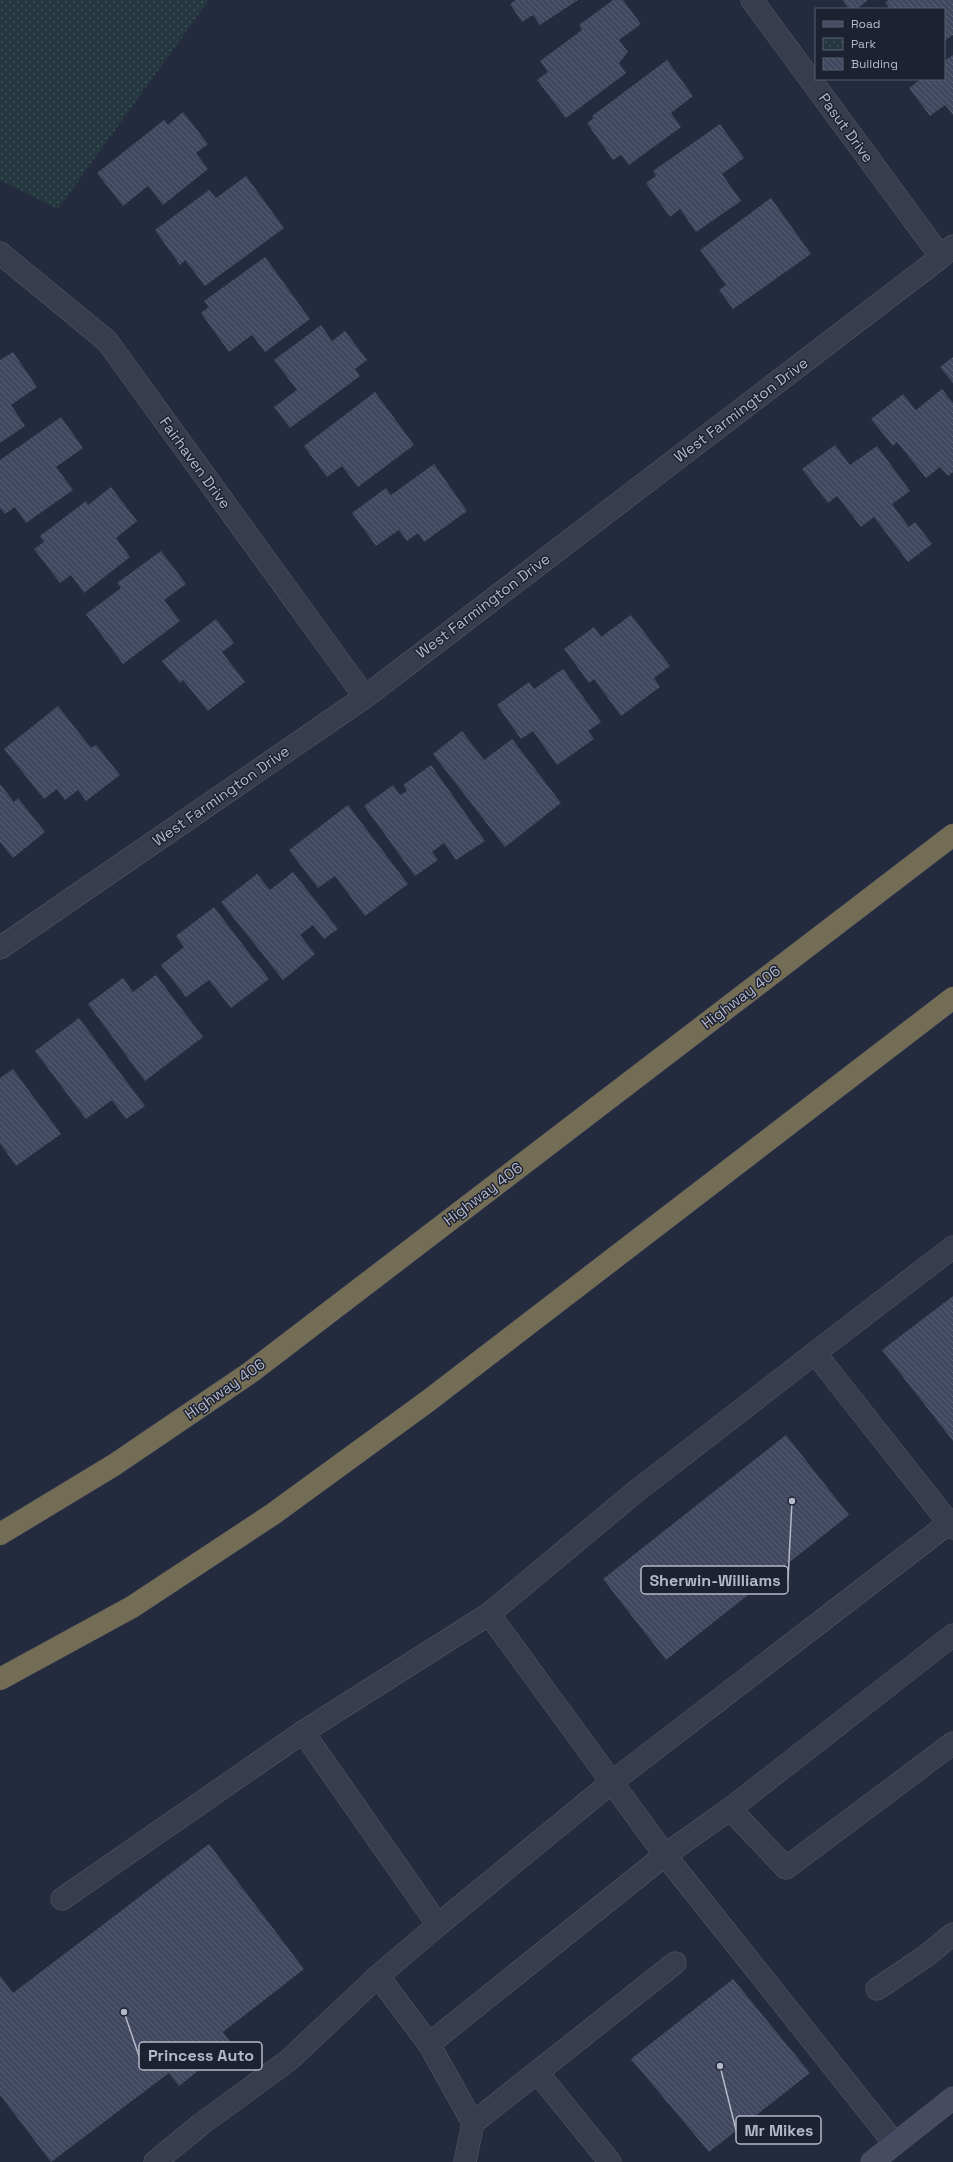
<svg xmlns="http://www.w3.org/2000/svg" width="953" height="2162" viewBox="0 0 953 2162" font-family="'Space Grotesk',sans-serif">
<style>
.park{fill:url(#park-dots)}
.building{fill:url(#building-back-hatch)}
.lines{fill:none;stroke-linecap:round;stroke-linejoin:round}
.lane-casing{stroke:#565b6c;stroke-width:23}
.street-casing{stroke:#565b6c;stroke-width:23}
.secondary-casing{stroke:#565b6c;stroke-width:23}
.highway-casing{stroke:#434859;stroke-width:23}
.lane{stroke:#383d4e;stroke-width:22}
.street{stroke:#383d4e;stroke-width:22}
.secondary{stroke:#464b61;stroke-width:22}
.highway{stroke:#746d55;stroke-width:22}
.labels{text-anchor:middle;stroke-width:3;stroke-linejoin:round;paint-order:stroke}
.street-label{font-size:15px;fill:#b4b8c9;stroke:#1d2233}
.leader{fill:none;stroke:#b4b8c9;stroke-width:1.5}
.callout-dot{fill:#b4b8c9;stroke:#1d2233;stroke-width:1.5}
.callout{fill:#1d2233;stroke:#b4b8c9;stroke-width:1.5}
.callout-label{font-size:16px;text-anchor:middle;font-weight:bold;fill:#b4b8c9}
</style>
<defs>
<pattern id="park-dots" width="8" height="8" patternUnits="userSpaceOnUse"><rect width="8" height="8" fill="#26383f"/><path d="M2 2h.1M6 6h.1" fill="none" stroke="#435359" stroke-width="1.8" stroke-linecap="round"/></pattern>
<pattern id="building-back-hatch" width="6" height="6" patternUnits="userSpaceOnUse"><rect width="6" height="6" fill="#40475e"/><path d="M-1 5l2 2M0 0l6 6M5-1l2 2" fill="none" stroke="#595f74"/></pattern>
</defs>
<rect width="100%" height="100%" fill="#242b3e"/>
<path class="park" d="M0,0H209L58,209L0,180Z"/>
<g class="building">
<path d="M516,0H578L540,25L533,15L522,22L510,4Z"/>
<path d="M613,0H623L641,24L619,40L628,52L619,63L626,73L566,118L537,80L548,72L540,61L582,30L579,25Z"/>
<path d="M842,0H868L857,9H849Z"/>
<path d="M889,0H953V35L944,41V9H890L885,2Z"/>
<path d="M953,55V115L945,105L930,116L909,88L921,79H944V61Z"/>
<path d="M667,60L693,96L671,113L681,127L629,165L621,155L613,160L587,123L594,118L592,116Z"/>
<path d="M183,112L208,144L196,153L208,169L163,205L148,186L123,206L97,173L164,120L168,125Z"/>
<path d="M720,124L744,158L722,174L741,201L696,232L680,209L670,217L646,183L656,176L653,171Z"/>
<path d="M246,176L284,228L205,286L185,260L180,265L155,230L209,190L216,198Z"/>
<path d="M771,198L811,254L733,309L719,290L726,285L700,250Z"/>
<path d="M265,257L310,319L265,352L252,335L229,352L201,313L209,307L204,301Z"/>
<path d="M321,325L332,341L345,331L367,360L355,369L360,376L290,428L274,407L297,390L274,360Z"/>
<path d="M13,352L37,387L11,405L25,426L0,443V360Z"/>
<path d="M953,357V383L940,367Z"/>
<path d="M942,389L953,403V472L948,476L940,467L926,478L897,442L893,446L871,419L903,394L916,410Z"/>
<path d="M375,392L414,445L358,487L342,466L327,477L304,446Z"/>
<path d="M61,417L83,448L56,467L73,490L26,523L15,507L5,514L0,508V460Z"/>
<path d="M835,445L850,465L877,446L910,491L892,504L909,527L915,522L932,544L908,562L874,517L861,527L837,496L828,503L802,469Z"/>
<path d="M434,464L467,511L424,542L418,533L407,541L399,530L376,546L352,513L386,488L391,495Z"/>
<path d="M111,487L137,521L116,538L130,557L84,593L71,575L60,583L34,549L44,542L40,536L86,501L88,505Z"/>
<path d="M161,551L186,584L164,600L180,621L123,664L86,614L121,588L117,583Z"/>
<path d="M631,615L670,666L654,678L660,687L621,716L594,679L589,683L564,649L594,627L601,637Z"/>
<path d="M216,619L234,643L222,652L245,682L208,711L183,680L180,683L162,661Z"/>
<path d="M563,669L601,722L588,731L594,739L557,765L533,731L521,739L497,705L529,682L534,689Z"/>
<path d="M58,706L91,748L96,745L120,775L86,801L78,790L65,800L57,789L44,799L4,749Z"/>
<path d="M462,731L484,760L512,739L561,803L505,847L433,754Z"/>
<path d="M431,765L485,841L456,860L444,843L432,852L438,860L415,876L364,806L393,785L400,795L407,791L403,785Z"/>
<path d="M0,784L14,802L18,798L45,832L13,858L0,842Z"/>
<path d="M348,805L408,884L365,916L335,876L318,888L289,850Z"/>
<path d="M293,872L338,929L324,939L313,925L300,935L315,954L283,980L221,902L257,874L270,890Z"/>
<path d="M214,907L269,979L231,1008L209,980L186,997L161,965L184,947L176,936Z"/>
<path d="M156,975L203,1037L145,1081L88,1004L123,978L133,992Z"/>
<path d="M79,1018L145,1106L126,1119L112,1100L86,1119L35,1051Z"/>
<path d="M13,1069L61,1134L16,1166L0,1143V1078Z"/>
<path d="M953,1296V1441L882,1350Z"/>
<path d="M786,1435L849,1515L666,1660L603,1579Z"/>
<path d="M209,1844L304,1969L223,2032L232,2044L179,2086L169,2073L51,2162L0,2095V1976L13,1993Z"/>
<path d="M733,1979L810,2073L709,2152L631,2059Z"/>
</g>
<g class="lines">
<defs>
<g id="lane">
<path d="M815,1353L953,1247"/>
<path d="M489,1614L665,1855L895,2144"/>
<path d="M303,1732L438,1925L378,1976L429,2044L473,2123L465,2162"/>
<path d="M730,1809L786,1868L953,1743"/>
<path d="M62,1899L303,1732L489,1614L634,1493L815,1353L953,1528"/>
<path d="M438,1925L612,1782L953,1520"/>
<path d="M877,1989L926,1956L953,1934"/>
<path d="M429,2044L665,1855L730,1809L953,1635"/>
<path d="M537,2072L610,2162"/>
<path d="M473,2123L675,1963"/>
<path d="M155,2162L200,2125L289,2060L378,1976"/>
</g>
<g id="street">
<path d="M752,0L941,257"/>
<path d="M0,253L107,341L365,697"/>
<path d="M0,948L365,697L941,257L953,246"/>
</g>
<path id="secondary" d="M872,2162L953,2098"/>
<g id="highway">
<path d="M0,1534L114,1465L251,1372L953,835"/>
<path d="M0,1679L132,1607L273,1514L428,1401L953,998"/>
</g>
</defs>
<use href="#lane" class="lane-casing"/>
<use href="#street" class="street-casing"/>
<use href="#secondary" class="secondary-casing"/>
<use href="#highway" class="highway-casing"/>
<use href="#lane" class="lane"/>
<use href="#street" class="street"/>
<use href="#secondary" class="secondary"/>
<use href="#highway" class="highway"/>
</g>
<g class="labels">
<g class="street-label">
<text transform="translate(846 128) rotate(54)" y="5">Pasut Drive</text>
<text transform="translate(741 410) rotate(-37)" y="5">West Farmington Drive</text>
<text transform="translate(195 463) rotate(54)" y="5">Fairhaven Drive</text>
<text transform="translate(483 606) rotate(-37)" y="5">West Farmington Drive</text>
<text transform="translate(221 796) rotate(-35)" y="5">West Farmington Drive</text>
<text transform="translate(741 997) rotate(-37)" y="5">Highway 406</text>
<text transform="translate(483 1194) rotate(-37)" y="5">Highway 406</text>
<text transform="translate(225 1389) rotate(-35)" y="5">Highway 406</text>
</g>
</g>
<path class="leader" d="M792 1501L788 1580M124 2012L139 2056M720 2066L736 2130"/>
<g class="callout-dot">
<circle cx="792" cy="1501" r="4"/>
<circle cx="124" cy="2012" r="4"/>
<circle cx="720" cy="2066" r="4"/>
</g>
<g class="callout">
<rect x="641" y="1566" width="147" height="28" rx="4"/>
<rect x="139" y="2042" width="123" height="28" rx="4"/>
<rect x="736" y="2116" width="85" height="28" rx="4"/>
</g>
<g class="callout-label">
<text x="715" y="1586">Sherwin-Williams</text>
<text x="201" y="2061">Princess Auto</text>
<text x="779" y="2136">Mr Mikes</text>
</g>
<rect x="815" y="8" width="130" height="72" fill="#1d2233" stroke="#595e6f"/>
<rect x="823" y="21" width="20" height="6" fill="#464b61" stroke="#595e6f"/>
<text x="851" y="28" font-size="12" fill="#b4b8c9">Road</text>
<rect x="823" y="38" width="20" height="12" fill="url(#park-dots)" stroke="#595e6f"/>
<text x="851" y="48" font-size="12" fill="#b4b8c9">Park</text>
<rect x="823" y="58" width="20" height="12" fill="url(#building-back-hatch)" stroke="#595e6f"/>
<text x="851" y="68" font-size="12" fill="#b4b8c9">Building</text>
</svg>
